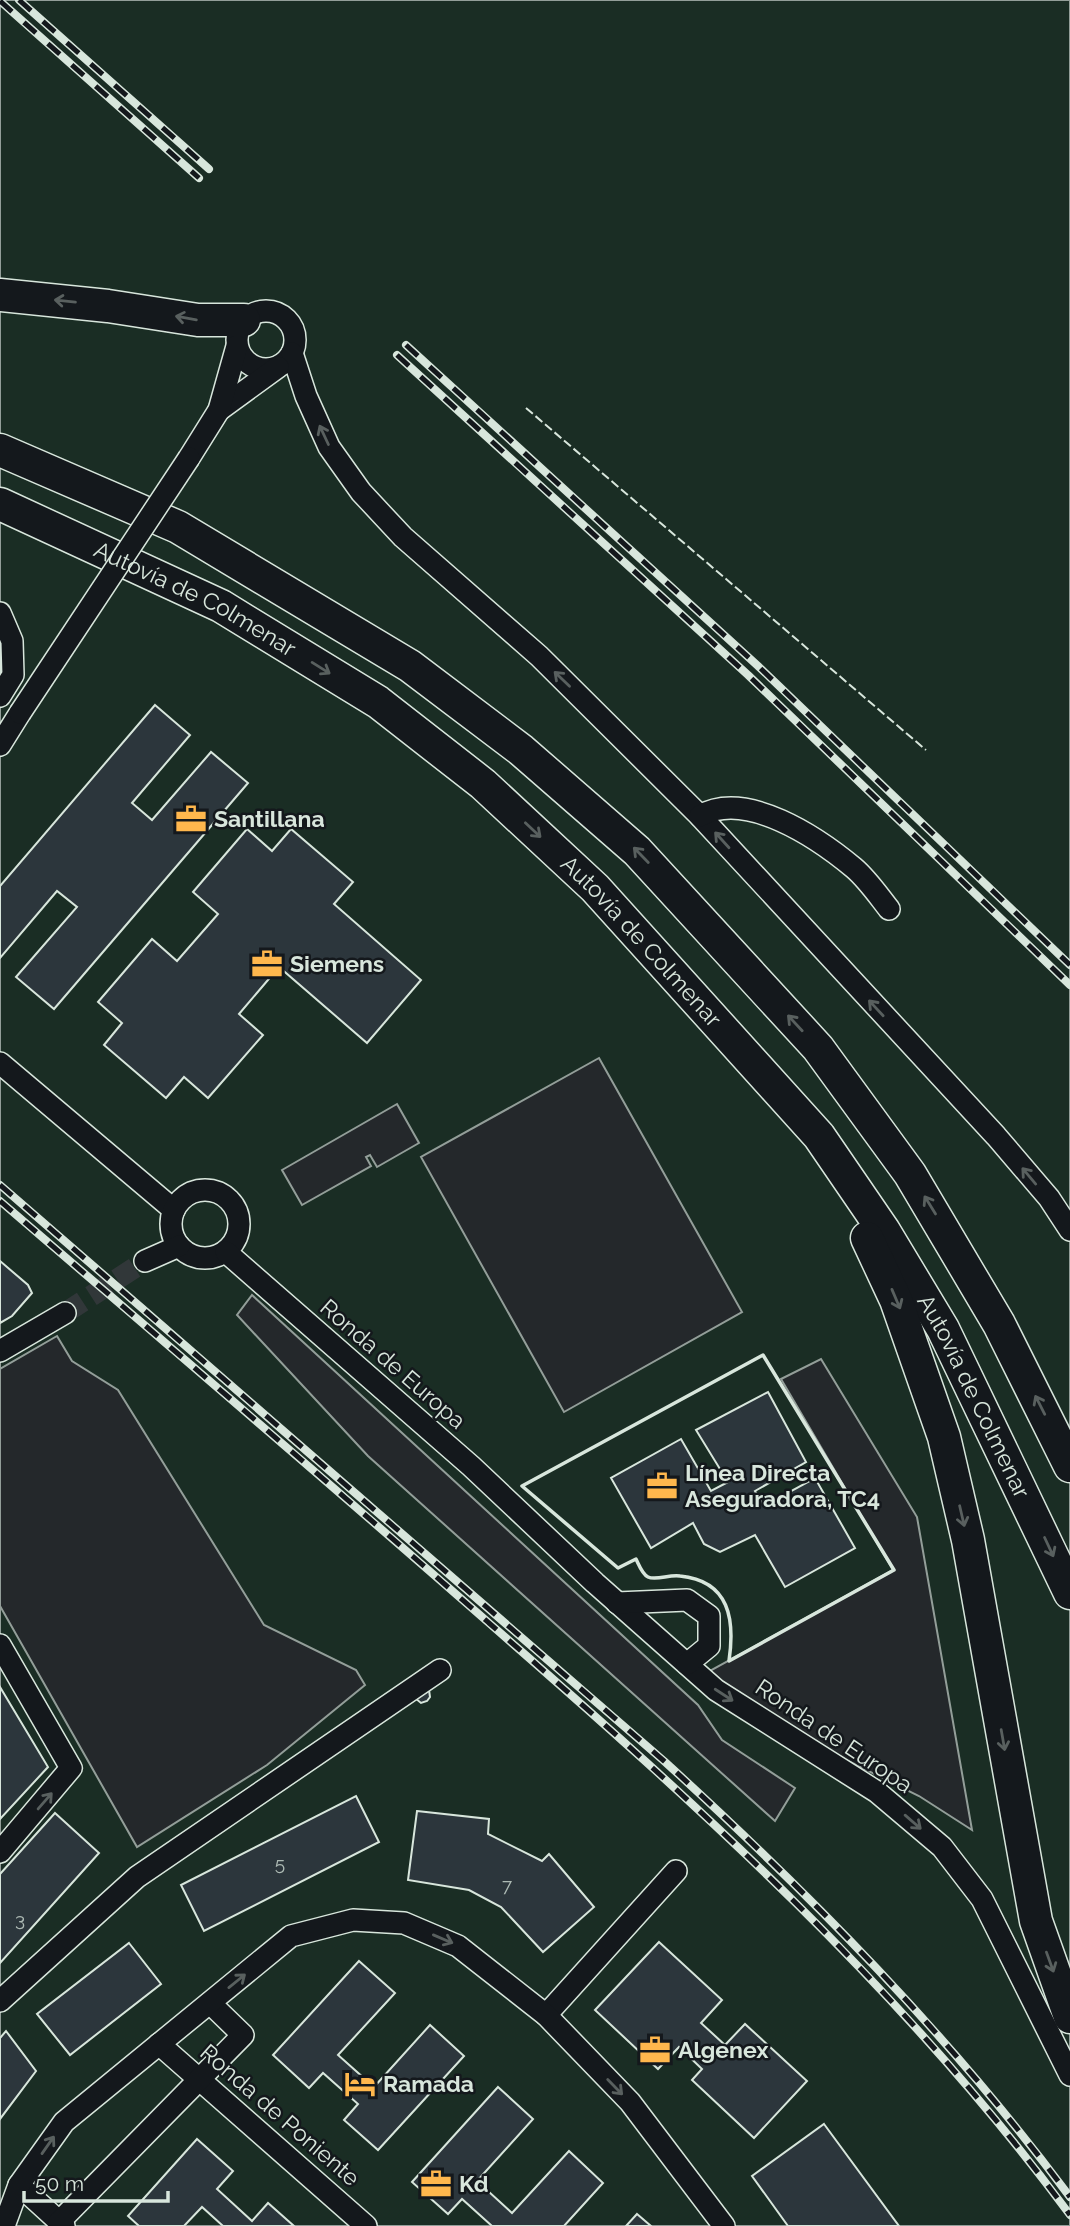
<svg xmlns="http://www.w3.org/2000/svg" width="1070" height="2226" viewBox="0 0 1070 2226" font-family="Raleway,sans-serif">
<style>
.green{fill:#1a2d24;stroke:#939e99;stroke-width:2}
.parking{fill:#24282b;stroke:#939e99;stroke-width:2}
.building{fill:#2c363c;stroke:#d8e6dc;stroke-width:2}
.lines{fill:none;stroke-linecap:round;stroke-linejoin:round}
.minor-tunnel{stroke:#313739;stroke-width:21;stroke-dasharray:21 10;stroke-linecap:butt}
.minor-casing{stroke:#d8e6dc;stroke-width:24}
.highway-casing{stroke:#d8e6dc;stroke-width:35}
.minor{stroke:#14181c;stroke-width:21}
.highway{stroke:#14181c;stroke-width:32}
.rail-casing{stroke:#d8e6dc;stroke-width:8}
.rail{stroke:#14181c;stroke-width:5;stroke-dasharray:16;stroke-linecap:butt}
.minor-bridge-casing{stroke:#d8e6dc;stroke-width:24;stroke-linecap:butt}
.minor-bridge{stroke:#14181c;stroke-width:21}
.fence{stroke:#d8e6dc;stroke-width:2;stroke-dasharray:9 3.5;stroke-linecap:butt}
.wall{stroke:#d8e6dc;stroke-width:3.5}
.oneway{stroke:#59605f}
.labels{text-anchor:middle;stroke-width:5;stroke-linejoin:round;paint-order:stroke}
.number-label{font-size:19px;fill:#adbab4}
.street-label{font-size:23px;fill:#d8e6dc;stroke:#14181c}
.poi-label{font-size:23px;font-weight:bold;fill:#d8e6dc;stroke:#14181c;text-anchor:start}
</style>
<rect width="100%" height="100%" fill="#14181c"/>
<rect class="green" x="0" y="0" width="1070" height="2226"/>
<g class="parking">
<path d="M599,1058L742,1312L564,1412L421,1157Z"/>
<path d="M397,1104L419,1143L377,1167L370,1155L366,1157L371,1166L302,1205L282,1170Z"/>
<path d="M252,1295L698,1705L722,1740L795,1788L775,1821L368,1456L237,1315Z"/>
<path d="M57,1336L72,1361L118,1390L264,1625L356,1670L365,1685L267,1765L137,1847L0,1606V1369Z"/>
<path d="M821,1359L917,1517L972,1830L919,1796L838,1756L706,1673L893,1570L781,1379Z"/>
</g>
<g class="building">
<path d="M0,639L3,670L0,676Z"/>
<path d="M155,705L190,735L132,803L152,820L211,752L248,783L54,1009L16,977L77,907L57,891L0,958V886Z"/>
<path d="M247,829L272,851L291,829L353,882L334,904L421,980L367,1043L279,967L239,1014L263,1035L208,1098L184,1077L166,1098L104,1045L122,1023L98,1002L152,939L177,961L218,914L193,892Z"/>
<path d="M0,1261L28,1285L32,1293L12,1316L0,1323Z"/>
<path d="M768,1392L806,1462L755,1491L764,1506L815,1478L855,1548L785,1587L755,1535L720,1552L704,1544L693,1523L651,1548L611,1478L681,1439L711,1491L728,1482L696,1430Z"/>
<path d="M0,1687L48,1767L0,1819Z"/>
<path d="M429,1690L430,1697L427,1701L421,1703L415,1698Z"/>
<path d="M356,1796L379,1842L204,1931L181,1885Z"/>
<path d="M417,1811L489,1819L488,1834L542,1861L549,1854L594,1907L543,1952L501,1907L469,1890L408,1880Z"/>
<path d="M55,1813L99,1853L0,1963V1874Z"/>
<path d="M659,1942L722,2000L701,2023L725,2045L745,2024L807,2081L754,2138L692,2080L702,2069L679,2047L658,2069L595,2010Z"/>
<path d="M129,1943L161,1984L70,2055L37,2014Z"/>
<path d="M359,1961L395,1993L338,2055L374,2087L430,2025L464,2056L378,2150L344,2120L358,2104L323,2073L309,2088L273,2055Z"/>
<path d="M6,2031L36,2071L0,2119V2038Z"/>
<path d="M498,2087L533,2119L477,2181L512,2213L569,2151L603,2183L564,2226H492L462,2199L448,2214L412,2182Z"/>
<path d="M824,2124L899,2226H788L752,2176Z"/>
<path d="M197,2139L233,2171L217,2189L252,2221L268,2203L294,2226H223L202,2207L184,2226H139L128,2216Z"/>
<path d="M637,2214L651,2226H626Z"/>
</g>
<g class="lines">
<path class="minor-tunnel" d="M65,1313L145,1261"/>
<defs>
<g id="minor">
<circle cx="266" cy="340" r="29"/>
<path d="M292,353L306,396L329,447L361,492L403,537L539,656L700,816L996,1136L1049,1198L1070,1230"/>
<path d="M219,410L278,367"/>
<path d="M189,458L219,410L237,346"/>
<path d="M0,613L12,641L13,675L0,696"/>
<path d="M0,745L20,713"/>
<path d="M700,816C746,789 818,838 854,868C867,879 878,895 889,909"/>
<path d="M0,1063L174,1210"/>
<circle cx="205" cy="1224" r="34"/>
<path d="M226,1252L471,1466L595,1583L716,1690L877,1792L942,1847L982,1899L1070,2075"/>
<path d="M145,1261L179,1246"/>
<path d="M0,1351L65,1313"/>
<path d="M617,1603L687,1600L709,1616V1646L687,1664"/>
<path d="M0,1645L71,1768L0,1852"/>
<path d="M0,2001L137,1877L440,1670"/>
<path d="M546,2015L676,1871"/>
<path d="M159,2044L366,2226"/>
<path d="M19,2185L64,2226"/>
<path d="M59,2222L243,2035L210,2003"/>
<path d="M4,2226L19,2185L64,2122L291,1936L353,1920L404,1923L458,1946L546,2015L630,2102L724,2226"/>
</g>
<g id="highway">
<path d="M0,295L108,306L198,320H244"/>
<path d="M0,450L178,527L410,666L521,750L637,851L818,1048L910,1174L999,1324L1070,1466"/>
<path id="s1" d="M0,504L221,606L378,702L483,784L595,888L819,1136L884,1231L943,1329L1070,1593"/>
<path d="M867,1238L896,1300L944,1437L968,1540L1036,1921L1070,2017"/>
</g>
</defs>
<use href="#minor" class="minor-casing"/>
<use href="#highway" class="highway-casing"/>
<use href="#minor" class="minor"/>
<use href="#highway" class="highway"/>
<defs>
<g id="rail">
<path d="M19,0L209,169"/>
<path d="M0,1L199,178"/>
<path d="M406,345L758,666L1070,965"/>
<path d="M397,355L748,675L1070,985"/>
<path d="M0,1185L664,1761C811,1895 951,2037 1070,2197"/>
<path d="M0,1201C163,1341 327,1481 489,1623C699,1806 904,1990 1070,2215"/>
</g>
</defs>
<use href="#rail" class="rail-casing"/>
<use href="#rail" class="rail"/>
<defs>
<path id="minor-bridge" d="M20,713L189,458"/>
</defs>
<use href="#minor-bridge" class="minor-bridge-casing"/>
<use href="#minor-bridge" class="minor-bridge"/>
<path class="fence" d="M526,408L926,750"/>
<path class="wall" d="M763,1355L894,1570L729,1661C735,1620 730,1581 680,1576C670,1574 656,1581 648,1577C642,1574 639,1565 636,1559L618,1568L522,1486Z"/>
</g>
<defs><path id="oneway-shaft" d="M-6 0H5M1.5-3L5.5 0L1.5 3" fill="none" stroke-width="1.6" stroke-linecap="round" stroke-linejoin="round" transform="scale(1.75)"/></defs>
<g class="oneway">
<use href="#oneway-shaft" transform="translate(65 301) rotate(-174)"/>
<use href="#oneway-shaft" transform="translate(186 318) rotate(-170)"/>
<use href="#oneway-shaft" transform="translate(324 435) rotate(-115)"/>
<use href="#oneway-shaft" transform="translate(321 668) rotate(32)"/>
<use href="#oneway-shaft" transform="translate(562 679) rotate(-136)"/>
<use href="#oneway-shaft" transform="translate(533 830) rotate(43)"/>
<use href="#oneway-shaft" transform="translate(722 840) rotate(-132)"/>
<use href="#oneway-shaft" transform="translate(641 855) rotate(-134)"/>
<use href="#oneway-shaft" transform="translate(876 1008) rotate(-133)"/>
<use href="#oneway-shaft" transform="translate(795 1023) rotate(-133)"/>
<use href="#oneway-shaft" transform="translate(1029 1176) rotate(-130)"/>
<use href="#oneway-shaft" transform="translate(930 1205) rotate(-122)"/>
<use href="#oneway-shaft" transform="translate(896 1299) rotate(67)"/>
<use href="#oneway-shaft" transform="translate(1040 1405) rotate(-117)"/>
<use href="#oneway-shaft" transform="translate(962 1516) rotate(77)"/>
<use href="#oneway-shaft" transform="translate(1049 1547) rotate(65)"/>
<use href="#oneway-shaft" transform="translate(724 1695) rotate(33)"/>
<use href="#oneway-shaft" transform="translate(1003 1740) rotate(80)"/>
<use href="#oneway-shaft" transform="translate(45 1801) rotate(-49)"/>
<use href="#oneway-shaft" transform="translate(913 1822) rotate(41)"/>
<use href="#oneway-shaft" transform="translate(443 1939) rotate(23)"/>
<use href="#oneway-shaft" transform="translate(1050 1962) rotate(70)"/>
<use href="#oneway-shaft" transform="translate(237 1981) rotate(-39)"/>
<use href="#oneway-shaft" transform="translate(615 2087) rotate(46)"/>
<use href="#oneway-shaft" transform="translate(48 2145) rotate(-55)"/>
</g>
<defs>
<symbol id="office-bare" viewBox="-9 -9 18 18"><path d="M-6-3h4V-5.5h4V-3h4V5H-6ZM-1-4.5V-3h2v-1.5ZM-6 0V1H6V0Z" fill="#ffb74d" stroke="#14181c" stroke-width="2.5" paint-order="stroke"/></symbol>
<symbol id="hotel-bare" viewBox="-9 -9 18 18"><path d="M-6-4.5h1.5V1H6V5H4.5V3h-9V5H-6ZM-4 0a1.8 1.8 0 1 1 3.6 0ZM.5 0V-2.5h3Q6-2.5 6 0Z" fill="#ffb74d" stroke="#14181c" stroke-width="2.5" paint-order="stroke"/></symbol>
</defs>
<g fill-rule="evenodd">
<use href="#office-bare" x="169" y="797" width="44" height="44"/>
<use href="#office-bare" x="245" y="942" width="44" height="44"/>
<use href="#office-bare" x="640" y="1464" width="44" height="44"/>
<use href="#office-bare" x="633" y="2028" width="44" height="44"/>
<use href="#hotel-bare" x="338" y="2062" width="44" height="44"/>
<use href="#office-bare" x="414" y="2162" width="44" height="44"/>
</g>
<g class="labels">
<g class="number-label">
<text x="280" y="1870">5</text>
<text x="507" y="1892">7</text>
<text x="20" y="1926">3</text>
</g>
<g class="street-label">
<text dy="8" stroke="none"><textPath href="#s1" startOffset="217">Autovía de Colmenar</textPath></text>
<text dy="8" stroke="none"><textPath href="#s1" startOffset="784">Autovía de Colmenar</textPath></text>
<text transform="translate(393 1364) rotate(41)" y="8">Ronda de Europa</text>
<text dy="8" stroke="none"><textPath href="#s1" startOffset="1351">Autovía de Colmenar</textPath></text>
<text transform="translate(834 1736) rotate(34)" y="8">Ronda de Europa</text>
<text transform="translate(280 2115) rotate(41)" y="8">Ronda de Poniente</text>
</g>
<g class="poi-label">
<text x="214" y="827">Santillana</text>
<text x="290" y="972">Siemens</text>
<text x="685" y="1481">Línea Directa<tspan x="685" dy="26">Aseguradora, TC4</tspan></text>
<text x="678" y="2058">Algenex</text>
<text x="383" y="2092">Ramada</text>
<text x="459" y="2192">Kd</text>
</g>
</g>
<path d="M24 2191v10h144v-10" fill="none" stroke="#d8e6dc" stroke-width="3.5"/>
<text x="35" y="2191" font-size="21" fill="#d8e6dc" stroke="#14181c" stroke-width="5" paint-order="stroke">50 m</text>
</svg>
